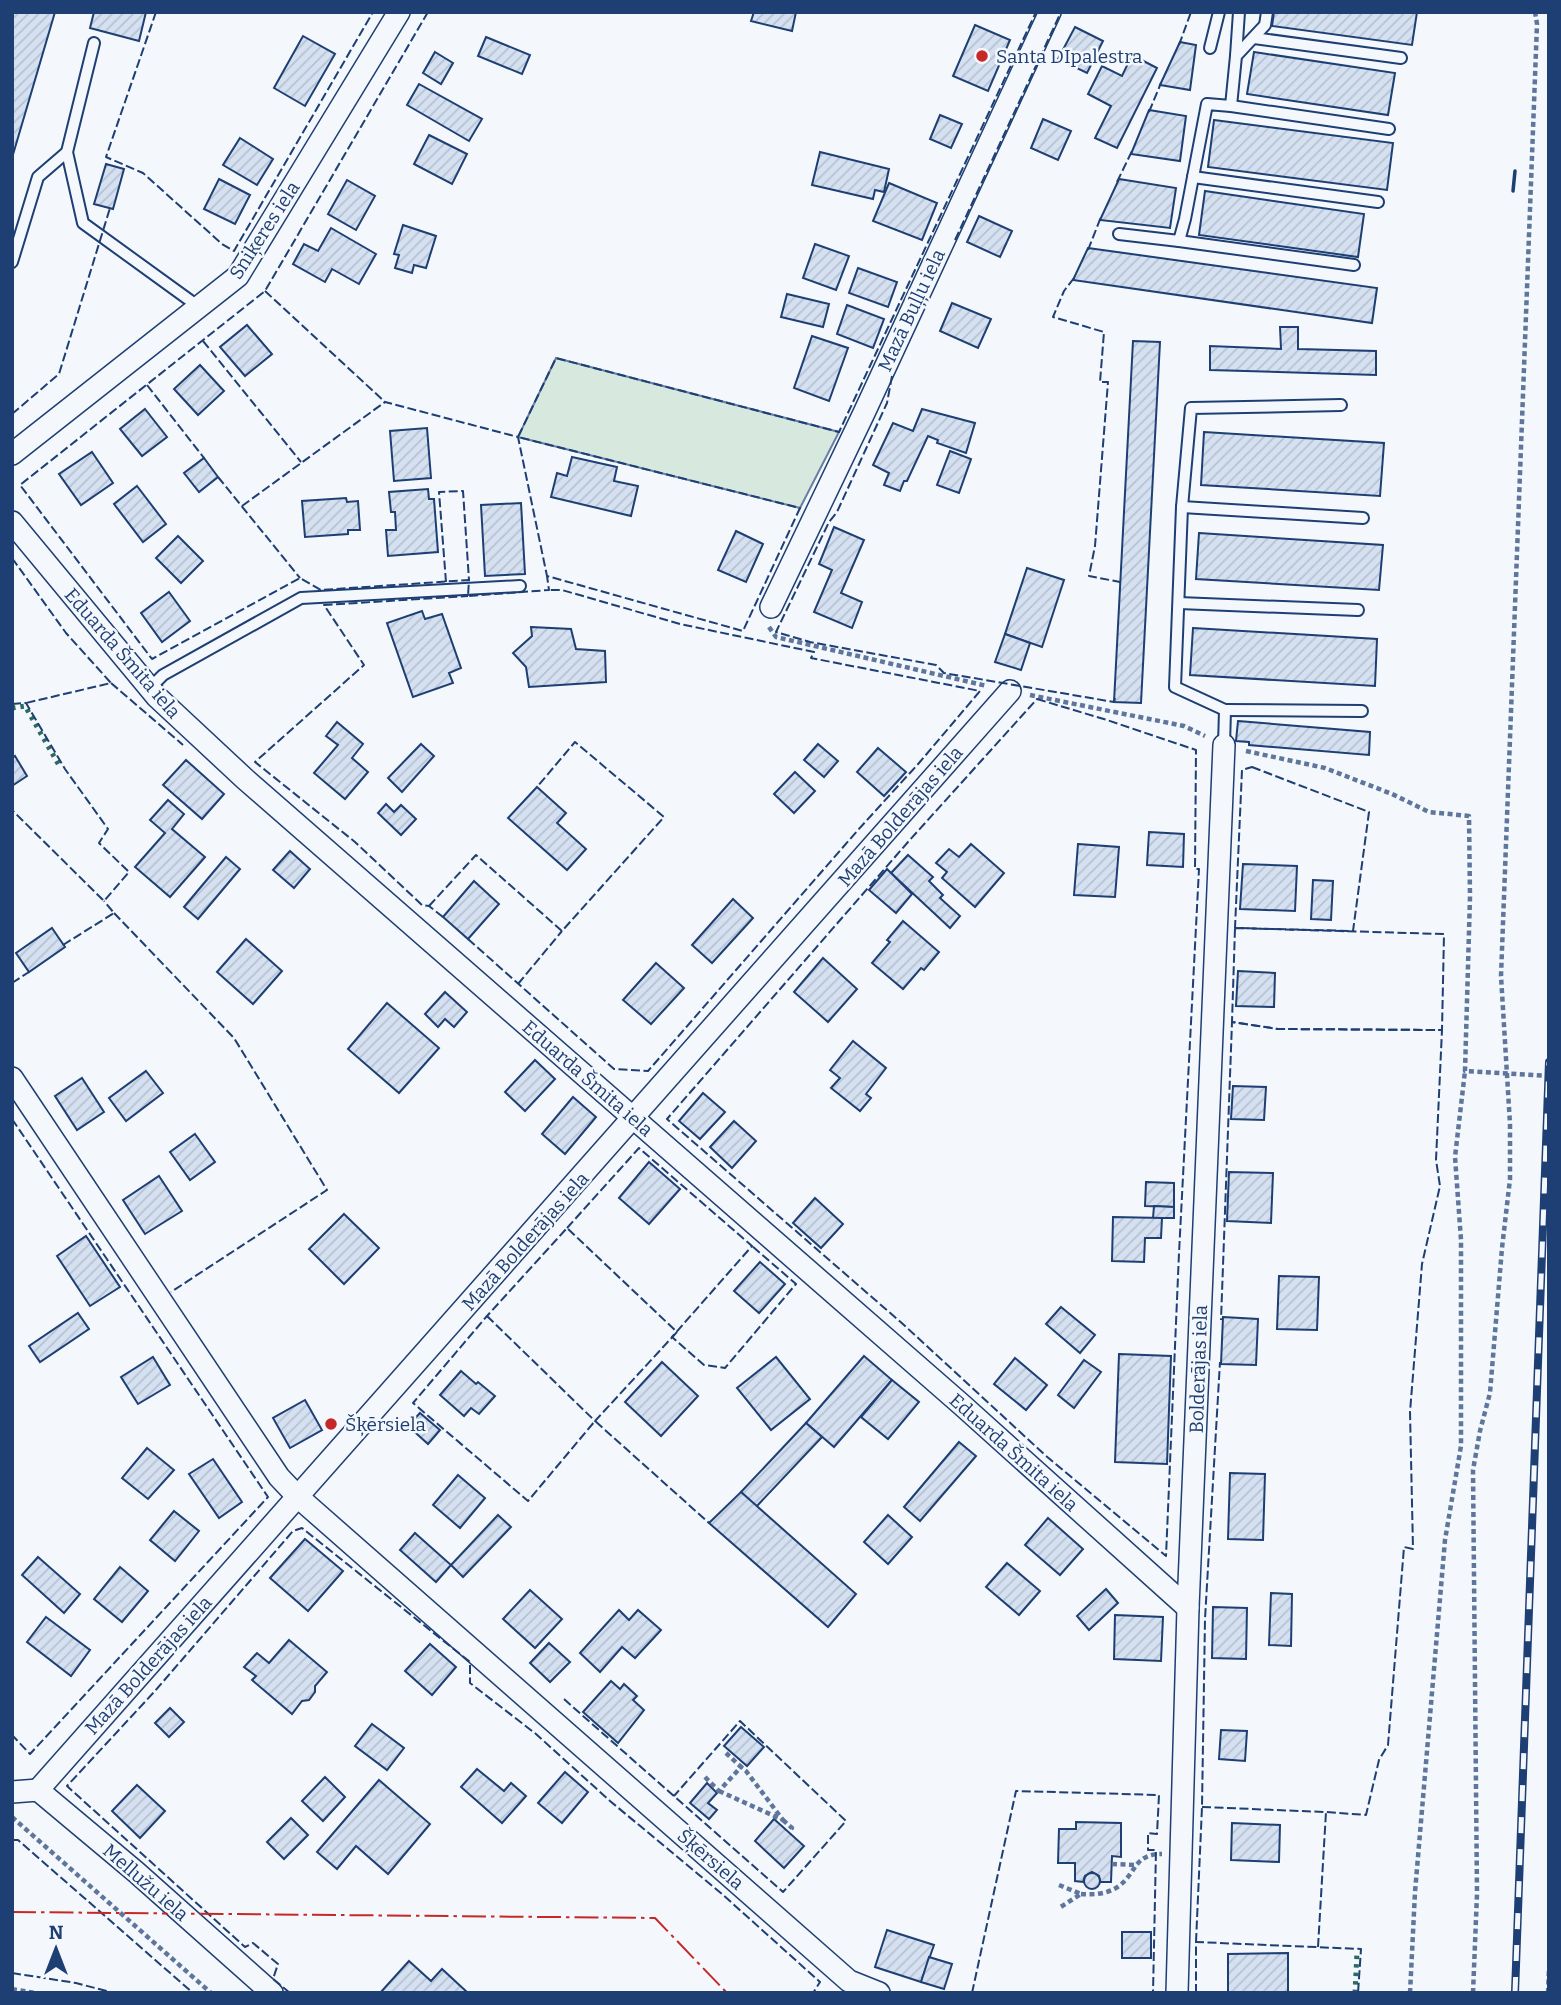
<svg xmlns="http://www.w3.org/2000/svg" width="1561" height="2005" viewBox="0 0 1561 2005" font-family="Bitter,serif">
<style>
.grass{fill:#d7e8df;stroke:#687fa3;stroke-width:2}
.building{fill:url(#building-hatch);stroke:#1d3f73;stroke-width:2}
.lines{fill:none;stroke-linecap:round;stroke-linejoin:round}
.lane-casing{stroke:#1d3f73;stroke-width:14}
.street-casing{stroke:#1d3f73;stroke-width:24}
.path{stroke:#5e769c;stroke-width:4.5;stroke-dasharray:5 3.5;stroke-linecap:butt}
.lane{stroke:#f4f7fb;stroke-width:10}
.street{stroke:#f4f7fb;stroke-width:21}
.rail-casing{stroke:#1d3f73;stroke-width:8}
.rail{stroke:#f4f7fb;stroke-width:5;stroke-dasharray:16;stroke-linecap:butt}
.hedge{stroke:#2c6c60;stroke-width:5;stroke-dasharray:3.5 5;stroke-linecap:butt}
.fence{stroke:#1d3f73;stroke-width:2;stroke-dasharray:9 3.5;stroke-linecap:butt}
.wall{stroke:#1d3f73;stroke-width:3.5}
.power{stroke:#c62828;stroke-width:2;stroke-dasharray:24 5 3.5 5;stroke-linecap:butt}
.poi-dot{fill:#c62828;stroke:#f4f7fb;stroke-width:2.5}
.labels{text-anchor:middle;stroke-width:5;stroke-linejoin:round;paint-order:stroke}
.poi-label{font-size:19px;fill:#1d3f73;stroke:#f4f7fb;text-anchor:start}
.street-label{font-size:19px;fill:#1d3f73;stroke:#f4f7fb}
</style>
<defs>
<pattern id="building-hatch" width="6" height="6" patternUnits="userSpaceOnUse" patternTransform="scale(1.75)"><rect width="6" height="6" fill="#d5e0f0"/><path d="M-1 1l2-2M0 6l6-6M5 7l2-2" fill="none" stroke="#b6c1d1"/></pattern>
</defs>
<rect width="100%" height="100%" fill="#f4f7fb"/>
<path class="grass" d="M556,358L839,432L800,508L518,437Z"/>
<g class="building">
<path d="M12,12H55L12,158Z"/>
<path d="M94,12H146L139,41L90,28Z"/>
<path d="M754,12H796L792,31L751,21Z"/>
<path d="M1274,12H1417L1412,45L1272,26Z"/>
<path d="M975,25L1010,40L988,91L953,76Z"/>
<path d="M1075,27L1103,41L1087,73L1058,59Z"/>
<path d="M303,36L335,54L305,106L274,88Z"/>
<path d="M486,37L530,55L522,74L478,56Z"/>
<path d="M1180,42L1196,45L1190,90L1160,85Z"/>
<path d="M435,52L453,63L441,84L423,73Z"/>
<path d="M1254,52L1395,73L1388,115L1247,94Z"/>
<path d="M1132,55L1157,68L1117,148L1095,138L1111,106L1088,94L1102,66L1122,76Z"/>
<path d="M419,84L482,119L469,141L407,105Z"/>
<path d="M1149,110L1186,116L1180,161L1131,154Z"/>
<path d="M940,115L962,124L951,148L930,139Z"/>
<path d="M1043,119L1071,131L1058,160L1031,148Z"/>
<path d="M1214,120L1393,143L1387,190L1208,167Z"/>
<path d="M429,135L467,154L452,184L414,164Z"/>
<path d="M240,138L273,159L257,185L223,165Z"/>
<path d="M820,152L889,169L884,192L875,190L873,199L812,185Z"/>
<path d="M106,164L124,169L113,209L94,204Z"/>
<path d="M219,179L250,195L235,224L204,209Z"/>
<path d="M1119,179L1176,188L1170,228L1100,220Z"/>
<path d="M347,180L375,196L356,230L328,214Z"/>
<path d="M889,183L937,203L922,240L873,221Z"/>
<path d="M1205,191L1364,214L1358,257L1199,235Z"/>
<path d="M979,216L1012,231L1000,257L967,242Z"/>
<path d="M403,225L436,236L426,268L414,265L412,273L395,268L399,255L394,254Z"/>
<path d="M331,228L376,254L359,284L332,269L325,282L293,264L304,244L318,251Z"/>
<path d="M815,244L849,256L836,290L803,278Z"/>
<path d="M1088,248L1377,288L1372,323L1073,280Z"/>
<path d="M858,268L897,282L888,307L849,293Z"/>
<path d="M787,294L829,304L823,327L781,317Z"/>
<path d="M952,303L991,319L978,348L940,331Z"/>
<path d="M847,305L884,319L873,348L837,334Z"/>
<path d="M247,325L272,354L245,376L220,347Z"/>
<path d="M1280,327H1298V349L1376,351V375L1210,370V346L1281,349Z"/>
<path d="M812,336L848,348L829,401L794,388Z"/>
<path d="M1133,341L1160,342L1141,703L1114,702Z"/>
<path d="M200,365L224,391L198,415L174,389Z"/>
<path d="M145,409L167,437L142,456L120,429Z"/>
<path d="M922,409L975,423L966,453L937,443L938,440L928,436L907,481H904L900,491L884,485L889,473L873,465L893,423L913,431Z"/>
<path d="M427,428L431,478L394,481L390,431Z"/>
<path d="M1204,432L1384,443L1380,496L1201,485Z"/>
<path d="M950,451L971,459L959,493L937,485Z"/>
<path d="M92,452L113,483L81,505L59,474Z"/>
<path d="M572,457L617,467L614,481L638,486L631,516L551,497L557,473L567,476Z"/>
<path d="M204,458L218,477L199,492L184,473Z"/>
<path d="M137,486L166,524L143,542L114,504Z"/>
<path d="M428,489L429,499H434L438,552L388,556L386,530H396L395,512H391L389,492Z"/>
<path d="M346,498L347,502L358,501L360,530H348V534L305,537L302,501Z"/>
<path d="M521,503L525,574L485,576L481,505Z"/>
<path d="M834,527L864,540L841,593L862,602L852,628L814,612L832,570L819,564Z"/>
<path d="M736,531L763,544L746,582L718,570Z"/>
<path d="M1199,533L1383,545L1379,590L1196,579Z"/>
<path d="M178,536L203,561L181,583L156,558Z"/>
<path d="M1027,568L1064,580L1042,647L1005,634Z"/>
<path d="M169,592L190,621L162,642L141,613Z"/>
<path d="M422,611L425,619L442,614L461,668L449,673L453,683L413,697L387,623Z"/>
<path d="M531,627L571,629L576,649L605,651L606,682L529,687L526,667L513,653L532,636Z"/>
<path d="M1193,628L1377,639L1375,686L1190,675Z"/>
<path d="M1005,634L1030,643L1021,670L995,662Z"/>
<path d="M1238,721L1370,732L1369,755L1249,745V742L1236,741Z"/>
<path d="M337,722L363,744L352,758L368,772L345,799L314,773L338,745L326,736Z"/>
<path d="M421,744L434,756L402,792L388,778Z"/>
<path d="M818,744L838,761L824,777L804,760Z"/>
<path d="M878,748L906,772L884,796L857,772Z"/>
<path d="M15,756L27,776L12,786V758Z"/>
<path d="M186,760L224,794L202,819L163,785Z"/>
<path d="M795,772L815,791L794,813L774,794Z"/>
<path d="M537,787L566,813L557,823L586,849L567,870L508,818Z"/>
<path d="M168,800L184,814L172,829L205,857L170,897L135,867L165,833L150,820Z"/>
<path d="M386,804L394,812L401,805L416,819L401,835L378,813Z"/>
<path d="M1149,832L1184,834L1183,867L1147,865Z"/>
<path d="M971,844L1004,873L975,907L942,878L947,872L936,863L949,849L959,857Z"/>
<path d="M1078,844L1119,847L1115,897L1074,895Z"/>
<path d="M290,851L310,869L294,888L273,870Z"/>
<path d="M908,855L933,877L929,881L943,895L940,898L960,916L950,928L891,873Z"/>
<path d="M226,857L240,869L198,919L184,907Z"/>
<path d="M1243,864L1297,866L1295,911L1240,909Z"/>
<path d="M887,869L912,894L896,913L869,890Z"/>
<path d="M1313,880L1333,881L1331,920L1311,919Z"/>
<path d="M474,881L499,904L468,939L443,917Z"/>
<path d="M733,899L753,918L712,963L692,945Z"/>
<path d="M903,921L939,952L924,970L921,968L903,989L872,963L890,942L887,940Z"/>
<path d="M52,928L65,947L29,972L16,953Z"/>
<path d="M246,939L282,971L253,1004L217,972Z"/>
<path d="M823,958L857,989L828,1022L794,992Z"/>
<path d="M656,963L684,988L651,1024L623,1000Z"/>
<path d="M1238,971L1275,973L1274,1007L1236,1006Z"/>
<path d="M445,992L467,1012L454,1027L445,1019L438,1027L425,1014Z"/>
<path d="M387,1003L439,1048L399,1093L348,1049Z"/>
<path d="M853,1041L886,1068L866,1094L871,1098L860,1111L831,1088L840,1078L830,1070Z"/>
<path d="M535,1060L555,1079L525,1111L505,1092Z"/>
<path d="M146,1071L163,1093L126,1121L109,1098Z"/>
<path d="M82,1078L104,1112L77,1130L55,1096Z"/>
<path d="M1233,1086L1266,1087L1264,1120L1231,1119Z"/>
<path d="M703,1093L725,1112L700,1139L679,1121Z"/>
<path d="M573,1097L596,1117L565,1154L542,1134Z"/>
<path d="M734,1121L756,1141L732,1168L710,1147Z"/>
<path d="M195,1134L215,1162L190,1180L170,1152Z"/>
<path d="M649,1162L680,1189L649,1224L619,1198Z"/>
<path d="M1229,1172L1273,1173L1271,1223L1227,1221Z"/>
<path d="M159,1176L182,1211L145,1234L123,1200Z"/>
<path d="M1146,1182L1174,1183V1207L1145,1206Z"/>
<path d="M815,1198L843,1224L821,1248L793,1223Z"/>
<path d="M1154,1206L1174,1207V1218H1153Z"/>
<path d="M344,1214L379,1248L344,1284L309,1249Z"/>
<path d="M1113,1217L1162,1218L1161,1238H1145L1144,1262L1112,1261Z"/>
<path d="M86,1236L120,1287L90,1306L57,1256Z"/>
<path d="M760,1262L785,1284L759,1313L734,1291Z"/>
<path d="M1279,1276L1319,1277L1317,1330L1277,1329Z"/>
<path d="M1061,1307L1095,1335L1080,1353L1046,1324Z"/>
<path d="M78,1313L89,1329L40,1362L29,1346Z"/>
<path d="M1223,1317L1258,1319L1256,1365L1221,1364Z"/>
<path d="M1119,1354L1171,1356L1167,1464L1115,1462Z"/>
<path d="M864,1356L892,1380L834,1447L806,1423Z"/>
<path d="M153,1357L170,1385L138,1404L121,1377Z"/>
<path d="M776,1357L810,1399L771,1430L737,1388Z"/>
<path d="M1015,1358L1047,1385L1026,1410L994,1384Z"/>
<path d="M1084,1360L1101,1372L1074,1408L1058,1395Z"/>
<path d="M662,1362L698,1396L661,1436L625,1402Z"/>
<path d="M461,1371L476,1384L478,1382L495,1396L479,1414L471,1408L464,1416L440,1395Z"/>
<path d="M892,1380L919,1402L888,1439L861,1417Z"/>
<path d="M305,1400L322,1430L290,1448L273,1418Z"/>
<path d="M420,1413L440,1430L428,1444L408,1426Z"/>
<path d="M806,1423L822,1437L756,1507L741,1492Z"/>
<path d="M959,1442L976,1456L920,1521L904,1507Z"/>
<path d="M147,1448L174,1470L148,1499L122,1478Z"/>
<path d="M213,1459L242,1502L219,1518L189,1474Z"/>
<path d="M1230,1473L1265,1474L1263,1540L1228,1539Z"/>
<path d="M458,1475L485,1498L460,1528L433,1505Z"/>
<path d="M741,1492L856,1594L828,1627L709,1523Z"/>
<path d="M174,1511L199,1531L175,1561L150,1540Z"/>
<path d="M498,1515L511,1527L463,1577L451,1565Z"/>
<path d="M888,1515L912,1537L888,1564L864,1542Z"/>
<path d="M1048,1518L1083,1549L1060,1575L1025,1545Z"/>
<path d="M415,1533L451,1565L436,1582L400,1550Z"/>
<path d="M305,1539L343,1571L308,1611L270,1578Z"/>
<path d="M38,1557L80,1594L64,1613L22,1575Z"/>
<path d="M1007,1563L1040,1591L1019,1615L986,1587Z"/>
<path d="M120,1567L148,1591L122,1622L94,1599Z"/>
<path d="M1106,1589L1118,1603L1089,1630L1077,1616Z"/>
<path d="M530,1590L562,1619L535,1648L503,1619Z"/>
<path d="M1271,1593L1292,1594L1291,1646L1269,1645Z"/>
<path d="M1213,1607L1247,1608L1246,1659L1212,1658Z"/>
<path d="M619,1610L629,1620L638,1610L661,1630L635,1658L622,1647L600,1672L580,1653Z"/>
<path d="M1115,1615L1163,1617L1161,1661L1114,1659Z"/>
<path d="M46,1617L90,1650L71,1676L27,1642Z"/>
<path d="M289,1640L327,1672L315,1686V1692L309,1700L302,1701L292,1714L252,1680L256,1676L244,1667L257,1653L269,1663Z"/>
<path d="M549,1643L570,1662L550,1682L530,1663Z"/>
<path d="M430,1644L456,1667L432,1695L405,1671Z"/>
<path d="M611,1681L620,1689L624,1684L637,1696L633,1700L644,1710L618,1743L583,1712Z"/>
<path d="M170,1708L184,1722L169,1737L155,1723Z"/>
<path d="M372,1724L404,1748L387,1770L355,1746Z"/>
<path d="M741,1727L764,1747L747,1766L724,1746Z"/>
<path d="M1221,1730L1247,1731L1245,1761L1219,1759Z"/>
<path d="M477,1769L504,1791L511,1783L526,1796L502,1823L461,1787Z"/>
<path d="M565,1772L588,1792L562,1823L538,1803Z"/>
<path d="M325,1777L345,1797L323,1821L302,1801Z"/>
<path d="M379,1780L430,1824L388,1874L356,1846L337,1869L317,1852Z"/>
<path d="M707,1783L717,1793L708,1803L717,1810L709,1819L690,1803Z"/>
<path d="M137,1785L165,1811L140,1838L112,1811Z"/>
<path d="M291,1818L308,1835L284,1859L267,1842Z"/>
<path d="M774,1819L804,1846L784,1868L755,1841Z"/>
<path d="M1076,1822L1121,1823V1857L1112,1856L1111,1882H1100L1099,1876L1092,1872L1085,1876L1083,1882L1075,1881V1863H1058L1059,1829H1076Z"/>
<path d="M1232,1823L1280,1825L1279,1862L1231,1860Z"/>
<circle cx="1092" cy="1881" r="8"/>
<path d="M887,1930L934,1945L921,1982L875,1967Z"/>
<rect x="1122" y="1932" width="29" height="26"/>
<path d="M1288,1953V1993H1228V1954Z"/>
<path d="M929,1957L952,1964L944,1989L921,1982Z"/>
<path d="M409,1961L431,1981L442,1969L468,1993H380Z"/>
</g>
<g class="lines">
<defs>
<g id="lane">
<path d="M1254,38L1401,58"/>
<path d="M94,43L67,152L83,223L199,307"/>
<path d="M1210,48L1219,12"/>
<path d="M1236,56L1239,12"/>
<path d="M1231,106L1389,129"/>
<path d="M1193,177L1378,202"/>
<path d="M1119,234L1179,241L1185,219L1207,104L1231,106L1236,56L1265,25L1267,12"/>
<path d="M1179,241L1354,265"/>
<path d="M12,262L38,177L67,152"/>
<path d="M1182,507L1363,518"/>
<path d="M1179,603L1358,610"/>
<path d="M150,688L163,675L301,598L520,586"/>
<path d="M1225,710L1362,711"/>
<path d="M1224,745L1225,710L1175,687L1182,507L1191,408L1341,405"/>
</g>
<g id="street">
<path d="M12,454L238,276L399,12"/>
<path d="M12,522L157,697L245,779L962,1405L1188,1608"/>
<path d="M771,607L864,413L1050,12"/>
<path d="M12,1078L279,1477L298,1497L849,1981L879,1993"/>
<path d="M38,1790L1010,691"/>
<path d="M12,1792L38,1790L136,1872L272,1993"/>
<path d="M1177,1993L1188,1608L1224,745"/>
</g>
</defs>
<use href="#lane" class="lane-casing"/>
<use href="#street" class="street-casing"/>
<g class="path">
<path d="M769,627L776,637L987,686"/>
<path d="M1030,695L1184,726L1205,736"/>
<path d="M1246,751L1325,768L1392,794L1429,812L1469,816L1470,897L1465,1071L1549,1076"/>
<path d="M705,1777L719,1791L741,1767L726,1753"/>
<path d="M719,1791L783,1820L746,1771L741,1767"/>
<path d="M12,1817L211,1993"/>
<path d="M783,1820L792,1828L789,1832"/>
<path d="M1112,1864L1135,1865"/>
<path d="M1059,1885L1081,1894L1059,1908"/>
<path d="M1081,1894C1094,1895 1108,1894 1119,1886C1137,1872 1134,1854 1162,1854"/>
<path d="M12,1989L35,1993"/>
<path d="M1410,1993L1415,1892L1445,1540L1461,1446V1240L1455,1157L1465,1071"/>
<path d="M1473,1993L1477,1894L1473,1470L1480,1431L1490,1393L1502,1248L1510,1179V1124L1501,976L1537,24L1535,12"/>
<path d="M1548,1993L1549,1969"/>
</g>
<use href="#lane" class="lane"/>
<use href="#street" class="street"/>
<defs>
<path id="rail" d="M1515,1993L1549,1062"/>
</defs>
<use href="#rail" class="rail-casing"/>
<use href="#rail" class="rail"/>
<g class="hedge">
<path d="M12,708L25,706L60,767"/>
<path d="M1355,1993L1357,1952"/>
</g>
<g class="fence">
<path d="M156,12L106,157L143,173L222,244L234,251L373,12"/>
<path d="M428,12L265,291L20,485L152,659L300,578L321,590L469,580L468,596L549,590L547,576L743,631L800,508L518,437L556,358L839,432L1036,12"/>
<path d="M1179,45L1191,12"/>
<path d="M1149,112L1161,83"/>
<path d="M1117,182L1132,151"/>
<path d="M955,240L1061,12"/>
<path d="M1088,250L1101,217"/>
<path d="M1074,278L1064,291L1053,317L1104,332L1100,382H1108L1095,546L1089,576L1120,582V586"/>
<path d="M265,291L385,402"/>
<path d="M203,341L301,462"/>
<path d="M892,376L887,403L837,512L829,522L776,632L810,642L936,665L944,673L1114,702L1115,698"/>
<path d="M147,385L204,458"/>
<path d="M12,414L59,374L110,208"/>
<path d="M218,477L300,578"/>
<path d="M242,506L385,402L518,437L547,576"/>
<path d="M12,558L66,633L111,683L26,703"/>
<path d="M446,582L439,492L463,491L469,580"/>
<path d="M111,683L183,745"/>
<path d="M1037,699L1107,720L1196,750L1195,869H1199L1179,1253L1166,1556L1045,1455L904,1325L667,1119L908,842Z"/>
<path d="M12,704L26,703L65,769L108,829L99,843L129,872L104,901L12,810"/>
<path d="M1252,767L1369,812L1353,931L1235,928L1242,770Z"/>
<path d="M429,906L476,855L562,931L664,817L575,742L537,787"/>
<path d="M114,913L234,1038L327,1190L171,1292"/>
<path d="M443,917L429,906L422,905L355,842L255,762L364,665L324,605L468,596"/>
<path d="M1235,928L1444,934L1442,1030L1278,1029L1232,1022Z"/>
<path d="M468,939L614,1069L648,1071L858,830L919,763L980,691L811,658L814,652L680,624L562,590H549"/>
<path d="M63,945L114,913L104,901"/>
<path d="M12,983L29,972"/>
<path d="M518,984L562,931"/>
<path d="M12,1119L268,1497L30,1754L12,1735"/>
<path d="M567,1228L639,1148L752,1246L672,1337L704,1365L725,1368L796,1284L752,1246"/>
<path d="M487,1316L595,1421L677,1332L567,1228L487,1316L413,1403L528,1501L595,1421L709,1523"/>
<path d="M564,1699L574,1708L783,1892L846,1821L740,1721L674,1796"/>
<path d="M1202,1807L1326,1812L1366,1815L1379,1760L1388,1745L1404,1547L1413,1549L1410,1412L1422,1264L1440,1186L1436,1160L1442,1030L1278,1029L1232,1022L1221,1320"/>
<path d="M12,1840H18L193,1993"/>
<path d="M1196,1942L1202,1807L1205,1619L1220,1362"/>
<path d="M1318,1947L1326,1812"/>
<path d="M12,1973L76,1983L114,1993"/>
<path d="M290,1993L273,1979L278,1964L253,1943L245,1947L67,1786L155,1691L293,1531L302,1528L470,1662V1683L536,1734L610,1801L722,1894L820,1982L813,1993"/>
<path d="M972,1993L1016,1791L1159,1795L1157,1834L1148,1833V1850H1156L1153,1993"/>
<path d="M1196,1993V1942L1361,1949L1358,1993"/>
</g>
<path class="wall" d="M1513,191L1515,171"/>
<path class="power" d="M12,1912L655,1918L727,1993"/>
</g>
<g class="poi-dot">
<circle cx="982" cy="56" r="7"/>
<circle cx="331" cy="1424" r="7"/>
</g>
<g class="labels">
<g class="poi-label">
<text x="996" y="63">Santa DIpalestra</text>
<text x="345" y="1431">Šķērsiela</text>
</g>
<g class="street-label">
<text transform="translate(264 230) rotate(-57)" y="7">Sniķeres iela</text>
<text transform="translate(911 310) rotate(-65)" y="7">Mazā Buļļu iela</text>
<text transform="translate(123 653) rotate(49)" y="7">Eduarda Šmita iela</text>
<text transform="translate(900 816) rotate(-49)" y="7">Mazā Bolderājas iela</text>
<text transform="translate(588 1078) rotate(41)" y="7">Eduarda Šmita iela</text>
<text transform="translate(525 1241) rotate(-48)" y="7">Mazā Bolderājas iela</text>
<text transform="translate(1198 1369) rotate(-88)" y="7">Bolderājas iela</text>
<text transform="translate(1014 1452) rotate(42)" y="7">Eduarda Šmita iela</text>
<text transform="translate(148 1665) rotate(-48)" y="7">Mazā Bolderājas iela</text>
<text transform="translate(711 1859) rotate(41)" y="7">Šķērsiela</text>
<text transform="translate(146 1882) rotate(41)" y="7">Mellužu iela</text>
</g>
</g>
<rect width="1561" height="2005" fill="none" stroke="#1d3f73" stroke-width="28"/>
<g transform="translate(56 1949)" stroke="#f4f7fb" stroke-width="5" paint-order="stroke">
<path d="M0-5L12 26L0 18L-12 26Z" fill="#1d3f73"/>
<text y="-10" font-size="19" font-weight="bold" text-anchor="middle" fill="#1d3f73">N</text>
</g>
</svg>
